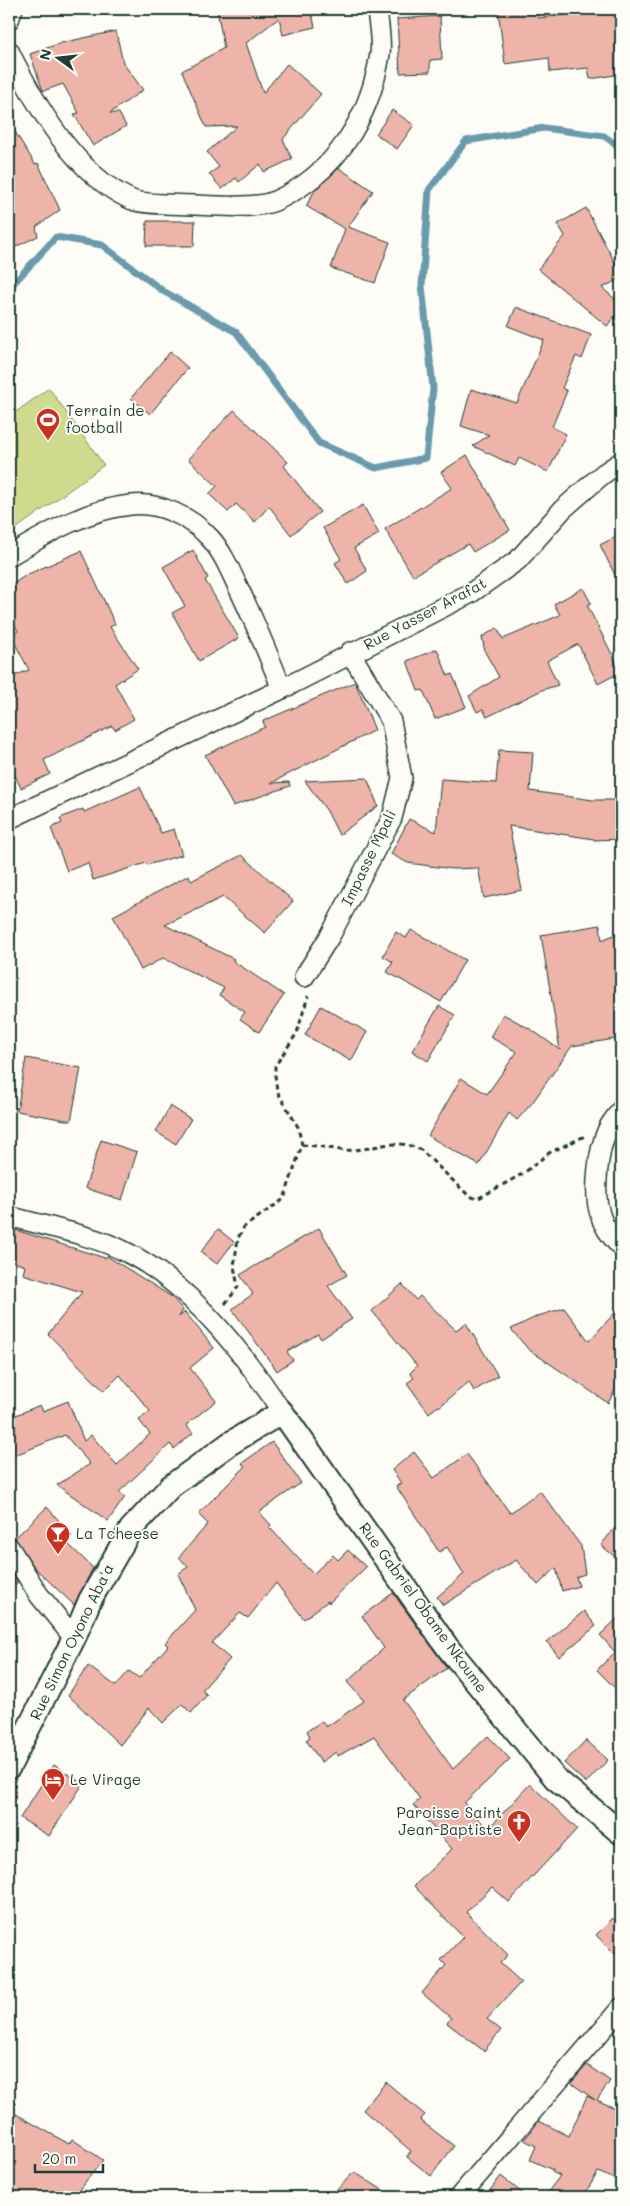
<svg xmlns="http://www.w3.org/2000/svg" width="630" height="2206" viewBox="0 0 630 2206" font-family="Mali,sans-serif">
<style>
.green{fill:#cfda8d;stroke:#778c60}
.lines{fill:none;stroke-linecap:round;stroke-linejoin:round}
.stream{stroke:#699bac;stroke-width:7}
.building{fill:#eeb4a9;stroke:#1f3d34}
.minor-casing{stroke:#1f3d34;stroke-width:22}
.tertiary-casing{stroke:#1f3d34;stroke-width:26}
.path{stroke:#1f3d34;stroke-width:3;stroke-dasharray:5 4;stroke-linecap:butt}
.minor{stroke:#fdfcf7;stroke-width:19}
.tertiary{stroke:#fdfcf7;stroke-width:22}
.labels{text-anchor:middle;stroke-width:4;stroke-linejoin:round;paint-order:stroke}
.poi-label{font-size:15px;fill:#1f3d34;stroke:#fdfcf7;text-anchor:start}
.street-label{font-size:15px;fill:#1f3d34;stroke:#fdfcf7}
</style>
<rect width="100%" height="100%" fill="#fdfcf7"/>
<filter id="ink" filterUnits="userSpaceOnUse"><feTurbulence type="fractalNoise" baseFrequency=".02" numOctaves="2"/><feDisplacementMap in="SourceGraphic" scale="10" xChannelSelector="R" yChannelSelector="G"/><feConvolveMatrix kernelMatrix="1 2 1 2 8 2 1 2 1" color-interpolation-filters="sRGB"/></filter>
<g filter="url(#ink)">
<path class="green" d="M49,388L104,465L9,534V417Z"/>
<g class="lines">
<path class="stream" d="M9,295L13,284L56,237L102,245L163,291L236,332L319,443L376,468L426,458L433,388L422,286L429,190L466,141L544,128L604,136L621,148"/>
</g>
<g class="building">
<path d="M217,9H311L315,27L283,35L279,18L246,43L263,93L287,64L321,94L283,139L292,159L264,172L260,164L239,182L236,178L222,189L209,174L219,167L207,152L237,126L206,127L182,71L224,48Z"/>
<path d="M498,9H537L538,18L583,13V9H621V74L590,79L588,68L550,72L549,58L505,64Z"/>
<path d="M440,16L442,59L430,60V72L400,73L397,19Z"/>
<path d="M116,31L123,63L143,90L110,113H119L126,126L93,146L74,114L79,113L63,84L43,91L30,54L61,43Z"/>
<path d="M392,110L414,125L397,149L376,134Z"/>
<path d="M9,122L35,164L38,163L60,210L36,227L38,236L9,250Z"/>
<path d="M339,168L373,191L348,227L390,242L375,283L331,268L345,229L306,206L315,190Z"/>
<path d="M586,208L621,274V278L602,288L621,304V309L607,326L538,269L565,236L558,224Z"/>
<path d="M147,221H195L194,246H146Z"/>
<path d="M516,307L591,335L582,359L576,356L562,388L567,391L552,427L566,434L548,472L519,458L515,466L473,446L489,435L461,426L471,389L517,403L544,340L508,326Z"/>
<path d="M170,352L188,368L150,414L131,398Z"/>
<path d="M234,410L288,462L284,466L320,512L291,535L269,506L255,522L236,504L228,512L209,494L217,486L188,459Z"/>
<path d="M467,455L510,530L473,552L468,544L413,576L385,529L452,488L441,472Z"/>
<path d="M363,505L379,534L354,548L367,571L348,584L335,563L341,559L323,528Z"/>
<path d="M621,534V587L600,545Z"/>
<path d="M193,550L208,578L205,580L239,638L199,661L172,613L185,606L163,567Z"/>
<path d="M81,551L115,624L110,627L138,669L115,684L134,719L115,730L112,726L44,760L50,774L21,788L9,763V678L29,670L11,636L18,631L9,614V587L26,575Z"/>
<path d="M583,588L591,603L587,605L621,672L598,684L578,644L547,661L558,685L542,690L487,717L483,709L477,712L469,696L499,677L485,652L482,637L497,628L503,639L560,615L554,604Z"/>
<path d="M437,649L448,676L452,674L466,707L435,719L423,690L418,691L407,661Z"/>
<path d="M355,682L375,730L271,783L289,782L290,786L233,806L205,755L265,727L263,721Z"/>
<path d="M499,750L533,752L530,791L593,800H621V839L594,840V839L509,826L522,890L484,898L478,868L453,869L408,863L391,854L409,819L436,832L441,779L496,783Z"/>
<path d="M367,778L378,806L339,835L327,811L305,781Z"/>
<path d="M140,787L161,833L174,829L182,855L147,865L146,863L93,880L88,863L67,871L51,828L62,823L60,818L83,809L84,812Z"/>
<path d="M242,855L293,901L265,933L223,897L165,925L234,959L233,961L284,995L259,1032L240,1019L245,1012L219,995L224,988L163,958L141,970L113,916L189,875L191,881Z"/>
<path d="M600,925L602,940L621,932V1038L572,1046L532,1103L517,1120L509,1113L479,1165L428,1136L461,1078L487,1094L517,1052L490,1037L503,1014L532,1030L560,1050L541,935Z"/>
<path d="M411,930L465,960L441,1002L387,972L393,962L383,956L396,932L406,938Z"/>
<path d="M321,1006L367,1032L351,1061L305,1035Z"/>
<path d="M439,1006L455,1015L428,1061L412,1051Z"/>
<path d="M26,1058L81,1068L71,1121L17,1111Z"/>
<path d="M170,1106L191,1119L176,1144L156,1132Z"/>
<path d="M101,1140L137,1152L122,1200L85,1188Z"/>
<path d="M9,1228L105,1258L107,1256L172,1297L183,1310L179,1317L185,1312L214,1348L190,1368L216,1401L186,1425L193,1433L174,1449L170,1444L119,1492L125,1497L108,1521L57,1485L90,1464L65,1435L15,1455L9,1440V1418L40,1405L43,1411L68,1401L84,1441L91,1435L117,1465L150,1434L139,1420L150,1411L120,1375L104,1391L48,1334L82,1292L23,1274L25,1266L9,1260Z"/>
<path d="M319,1228L347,1275L328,1286L352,1319L321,1339L318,1334L287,1352L293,1360L277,1371L232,1309L253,1294L240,1275Z"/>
<path d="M218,1229L234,1242L217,1264L201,1252Z"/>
<path d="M402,1284L416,1300L420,1296L456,1330L466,1323L498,1376L474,1391L469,1382L439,1407L438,1406L429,1413L407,1383L414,1378L410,1373L417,1366L372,1311Z"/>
<path d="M621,1306V1379L608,1403L528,1349L511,1329L538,1316L564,1308L589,1341Z"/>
<path d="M272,1442L301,1483L259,1512L271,1525L269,1527L313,1574L333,1555L338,1560L348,1550L366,1567L329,1603L328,1601L304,1619L276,1583L248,1618L240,1613L212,1643L230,1659L202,1690L207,1695L191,1713L182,1704L163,1723L149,1708L120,1745L68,1695L88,1666L116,1686L129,1671L139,1678L168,1646L165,1643L195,1610L178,1574L188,1567L179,1557L208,1524L198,1514L245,1467L242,1463Z"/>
<path d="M414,1452L434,1478L467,1454L510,1513L540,1491L581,1546L585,1574L576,1577L579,1586L562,1591L556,1568L538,1585L516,1560L443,1605L437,1597L464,1574L447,1547L439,1552L396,1486L401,1483L392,1470Z"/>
<path d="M47,1507L72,1536L65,1541L93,1568L74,1605L35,1568L15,1538Z"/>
<path d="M621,1520V1562L601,1545Z"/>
<path d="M9,1568L18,1582L9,1589Z"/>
<path d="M393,1593L447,1668L403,1700L453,1769L488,1736L510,1759L464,1803L488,1829L530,1784L577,1829L509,1902L492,1887L466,1912L508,1955L500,1963L521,1982L487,2019L501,2030L484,2051L447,2023L451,2018L422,1993L446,1965L441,1960L463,1937L414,1886L452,1849L413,1805L420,1799L374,1736L338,1756L336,1752L321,1762L306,1740L310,1737L307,1731L322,1721L326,1727L364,1701L347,1682L384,1648L362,1616Z"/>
<path d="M584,1611L596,1626L559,1657L547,1642Z"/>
<path d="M621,1615V1694L597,1670L615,1652L600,1635Z"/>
<path d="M586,1740L608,1760L586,1783L564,1763Z"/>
<path d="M54,1765L83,1784L49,1836L20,1818Z"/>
<path d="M613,1918L621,1926V1960L596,1935Z"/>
<path d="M587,2065L610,2081L597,2100L621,2111V2182L598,2172L583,2197H544L560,2176L552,2172L553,2170L530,2160L536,2146L524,2140L539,2121L569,2136L587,2096L595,2100L571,2083Z"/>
<path d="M386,2082L425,2115L420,2120L454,2146L431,2176L407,2157L411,2151L363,2110Z"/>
<path d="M9,2110L69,2144L72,2139L103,2160L78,2191L77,2197H26L9,2187Z"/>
<path d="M354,2172L394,2197H330Z"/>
<path d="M501,2176L527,2197H485Z"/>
</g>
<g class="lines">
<defs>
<g id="minor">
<path d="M9,20L13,9"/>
<path d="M9,51C35,104 75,175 132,200C144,205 181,204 196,205C215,206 257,209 275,201C335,174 370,118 380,54C382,40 378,23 377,9"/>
<path d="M9,556C46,534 87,509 131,505C160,502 191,517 210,538C222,551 230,570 238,587C254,620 268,654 282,689"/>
<path d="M9,819L282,689L471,593L518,560L563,509L603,474L621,462"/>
<path d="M304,977L330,936L392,818L402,778L391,721L350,652"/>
<path d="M621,1110C617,1116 611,1122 608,1129C598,1149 593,1193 600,1214C603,1226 613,1239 621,1247"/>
<path d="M9,1216C43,1226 92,1235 122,1250C188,1281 243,1352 282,1412"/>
<path d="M9,1547L39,1595L74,1638"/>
<path d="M459,2197L621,2008"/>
</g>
<path id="tertiary" d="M9,1767L74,1638L90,1600L131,1529L171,1486L229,1444L282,1412L448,1648L555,1778L621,1833"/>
</defs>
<use href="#minor" class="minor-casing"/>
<use href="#tertiary" class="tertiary-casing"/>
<g class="path">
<path d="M302,1145C315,1145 327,1148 341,1150C370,1153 392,1135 421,1150L468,1195L477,1199L524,1173L549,1153L585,1136"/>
<path d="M225,1304L238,1287L234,1266L238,1238L244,1227L284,1199L302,1145L298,1127L277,1091L275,1075V1066L297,1033L308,996"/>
</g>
<use href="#minor" class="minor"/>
<use href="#tertiary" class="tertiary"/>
</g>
</g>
<defs>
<symbol id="stadium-pin" viewBox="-11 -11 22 30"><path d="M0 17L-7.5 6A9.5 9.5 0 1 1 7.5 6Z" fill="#c8321e" stroke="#fdfcf7"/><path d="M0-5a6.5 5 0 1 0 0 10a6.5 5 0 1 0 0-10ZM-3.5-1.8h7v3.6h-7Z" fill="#fff"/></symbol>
<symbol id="bar-pin" viewBox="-11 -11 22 30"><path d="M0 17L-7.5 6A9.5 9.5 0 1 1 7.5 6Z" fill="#c8321e" stroke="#fdfcf7"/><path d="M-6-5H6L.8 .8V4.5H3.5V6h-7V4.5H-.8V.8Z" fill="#fff"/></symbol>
<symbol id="hotel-pin" viewBox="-11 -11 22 30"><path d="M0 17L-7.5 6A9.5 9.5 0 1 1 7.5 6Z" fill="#c8321e" stroke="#fdfcf7"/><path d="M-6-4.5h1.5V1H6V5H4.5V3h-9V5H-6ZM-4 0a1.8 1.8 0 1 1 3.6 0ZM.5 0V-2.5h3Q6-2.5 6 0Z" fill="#fff"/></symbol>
<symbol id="church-pin" viewBox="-11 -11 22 30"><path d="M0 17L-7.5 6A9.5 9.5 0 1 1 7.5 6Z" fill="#c8321e" stroke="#fdfcf7"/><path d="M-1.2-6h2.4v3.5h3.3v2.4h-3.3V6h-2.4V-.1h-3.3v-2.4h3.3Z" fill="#fff"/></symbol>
</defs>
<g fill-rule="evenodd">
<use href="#stadium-pin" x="34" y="406" width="28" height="38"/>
<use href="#bar-pin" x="44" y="1520" width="28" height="38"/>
<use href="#hotel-pin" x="39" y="1766" width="28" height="38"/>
<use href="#church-pin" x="505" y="1808" width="28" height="38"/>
</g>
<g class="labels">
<g class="poi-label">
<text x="66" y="416">Terrain de<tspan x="66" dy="17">football</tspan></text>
<text x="76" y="1539">La Tcheese</text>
<text x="70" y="1785">Le Virage</text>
<text x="502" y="1818" text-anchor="end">Paroisse Saint<tspan x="502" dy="17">Jean-Baptiste</tspan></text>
</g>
<g class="street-label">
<text transform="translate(425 614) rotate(-28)" y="5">Rue Yasser Arafat</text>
<text transform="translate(369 858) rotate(-64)" y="5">Impasse Mpali</text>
<text transform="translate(423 1608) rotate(54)" y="5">Rue Gabriel Obame Nkoume</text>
<text transform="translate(72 1642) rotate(-64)" y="5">Rue Simon Oyono Aba'a</text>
</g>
</g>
<rect width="630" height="2206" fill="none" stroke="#fdfcf7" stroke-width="30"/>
<rect x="15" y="15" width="600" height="2176" fill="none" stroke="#1f3d34" stroke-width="2" filter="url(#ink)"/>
<g transform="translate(58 58) rotate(285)" stroke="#fdfcf7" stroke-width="4" paint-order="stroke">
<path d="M0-4L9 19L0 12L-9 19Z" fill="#1f3d34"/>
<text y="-8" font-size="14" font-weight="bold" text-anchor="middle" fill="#1f3d34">N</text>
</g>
<path d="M35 2164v8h68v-8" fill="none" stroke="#1f3d34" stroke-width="2.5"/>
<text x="42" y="2164" font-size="15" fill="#1f3d34" stroke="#fdfcf7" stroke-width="4" paint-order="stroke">20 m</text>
</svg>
